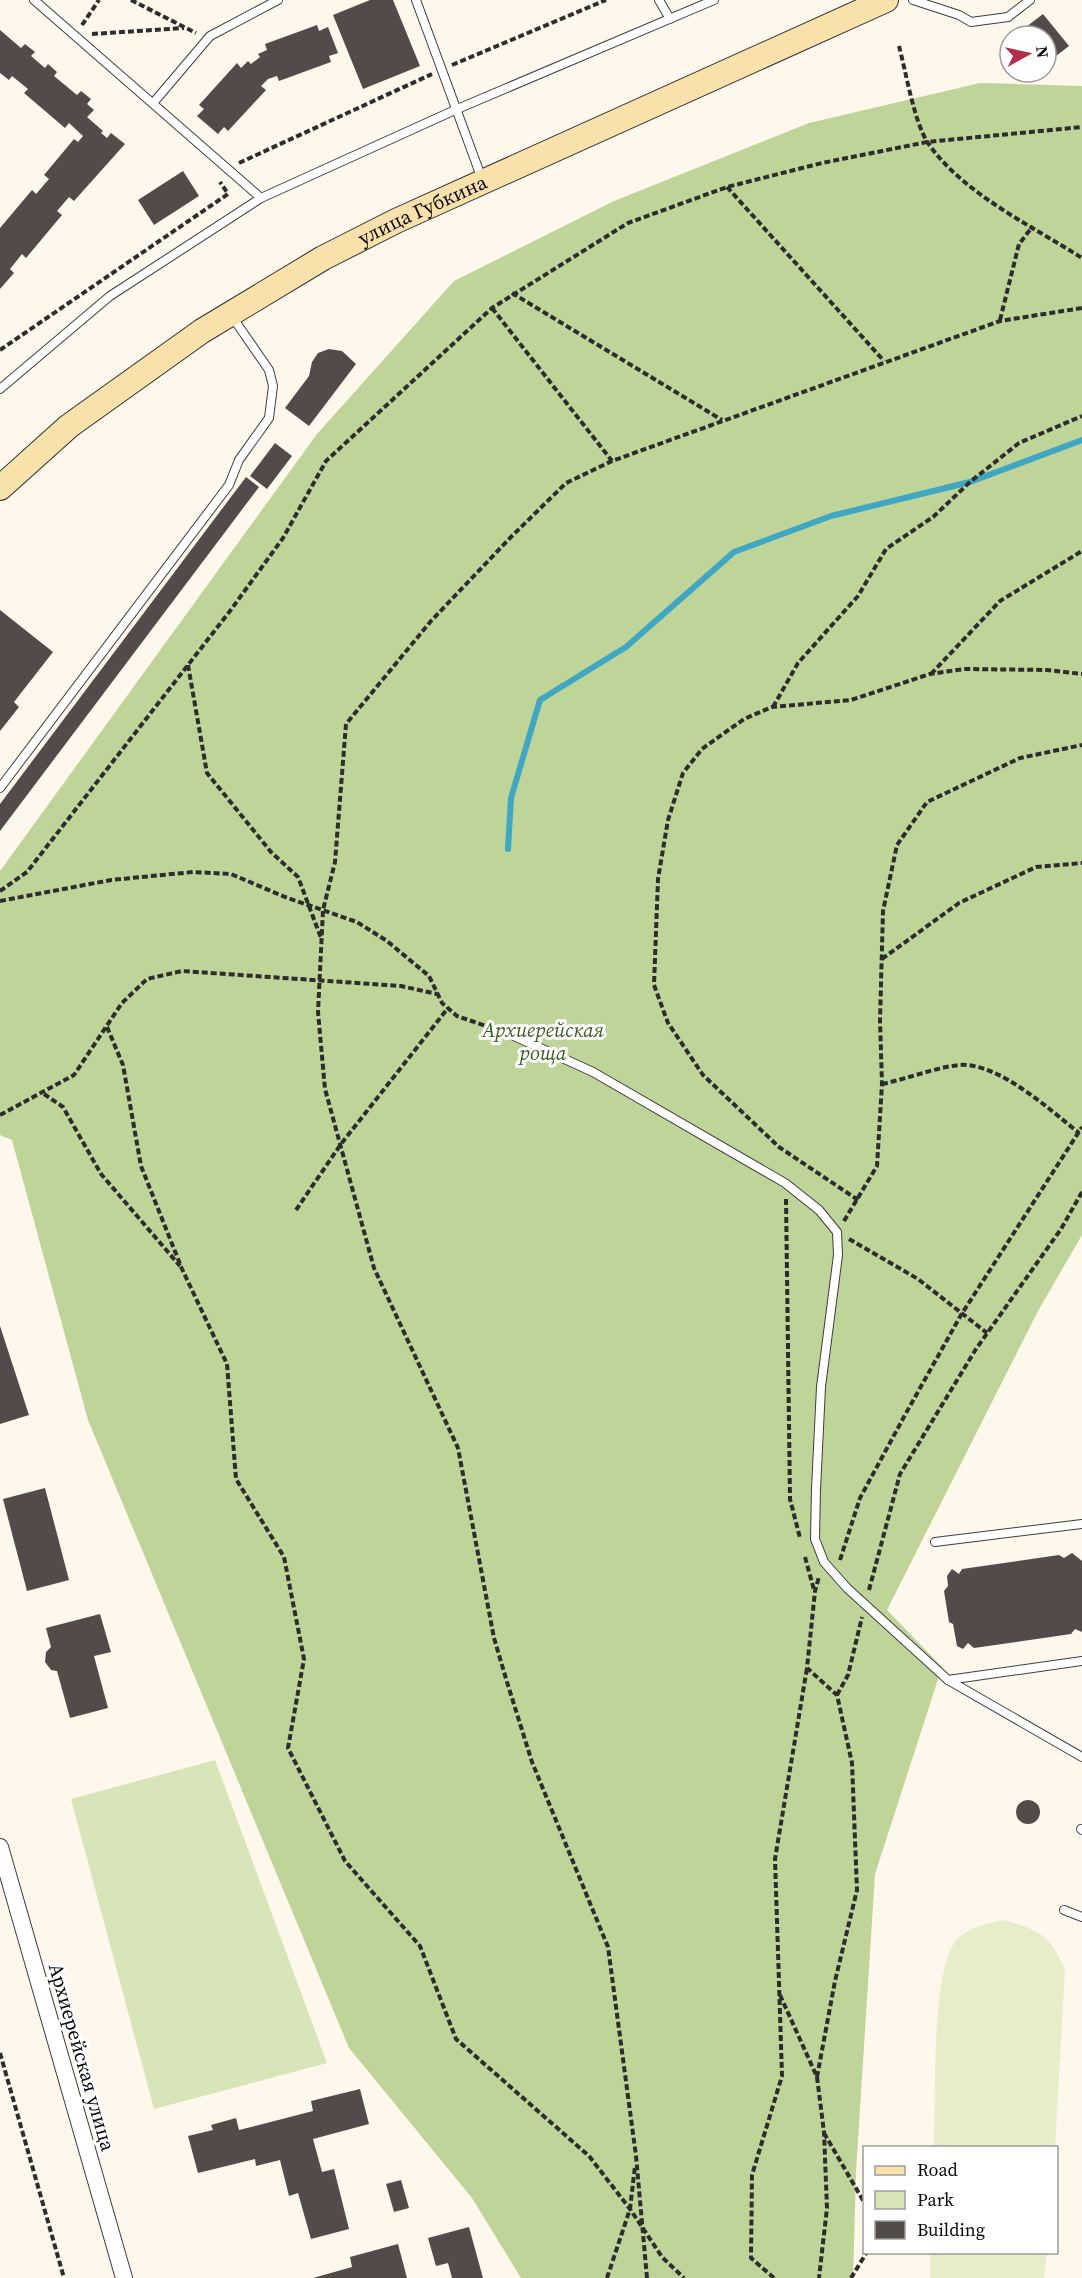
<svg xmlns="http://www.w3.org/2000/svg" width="1082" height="2278" viewBox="0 0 1082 2278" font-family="'Source Serif 4',serif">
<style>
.green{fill:#d8e5b8}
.forest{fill:#bfd498}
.pitch{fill:#e7edc9}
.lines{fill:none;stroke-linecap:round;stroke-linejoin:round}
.stream{stroke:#40a7c3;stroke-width:6}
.building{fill:#534b49}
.service-casing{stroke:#3e3e3e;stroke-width:10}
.minor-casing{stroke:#3e3e3e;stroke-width:18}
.secondary-casing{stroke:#2d2d2d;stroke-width:26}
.path{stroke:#2d2d2d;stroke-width:4;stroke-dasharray:6 3;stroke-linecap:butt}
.service{stroke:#fff;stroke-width:8}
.minor{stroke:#fff;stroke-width:16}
.secondary{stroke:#f9e1ab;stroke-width:24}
.labels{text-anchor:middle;stroke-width:6;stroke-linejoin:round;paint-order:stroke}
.street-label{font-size:20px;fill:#0b0b0b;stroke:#fff}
.park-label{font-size:20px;font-style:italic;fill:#395e21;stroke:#fff}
</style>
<rect width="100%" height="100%" fill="#fef7eb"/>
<path class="green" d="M215,1760L327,2063L154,2109L71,1799Z"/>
<path class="forest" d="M980,83L1082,86V1235L1038,1311L887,1610L942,1667L875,1874L856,2172L853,2278H521L472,2198L349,2048L88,1420L12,1140L0,1135V871L317,434L454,281L614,201L809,123Z"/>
<g class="pitch">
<path d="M1005,1920C1042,1932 1049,1934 1065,1970L1055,2147H934C936,2099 931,1984 953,1945C963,1928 988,1923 1005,1920Z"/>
<path d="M930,2253H1047L1044,2278H930Z"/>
</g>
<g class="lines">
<path class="stream" d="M508,849L511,798L540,700L626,647L734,552L831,516L970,482L1082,440"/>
</g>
<g class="building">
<path d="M370,0H393L420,66L363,89L333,15Z"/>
<path d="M1043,14L1069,46L1052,59L1046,52V36H1033L1026,27Z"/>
<path d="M317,25L319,31L328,27L338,53L329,56L331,62L279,81L277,76L268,79L261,86L266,90L228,131L224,127L218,134L197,116L204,109L199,105L237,63L241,68L248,61L251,64L260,57L258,54L267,50L265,44Z"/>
<path d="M0,30L21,48L25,44L35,52L31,56L45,68L48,64L57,72L54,76L77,95L81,91L91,99L87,104L94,110L87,117L103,131L101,133L107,138L111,133L125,144L74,201L69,197L57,211L62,215L26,258L22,254L10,269L14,273L0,289V228L32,190L36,194L49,179L44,175L74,139L78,142L83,136L69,123L65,128L24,93L28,89L12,76L9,80L0,73Z"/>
<path d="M183,171L199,196L154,225L138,200Z"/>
<path d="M329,349L342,351L356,364L309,426L285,408L309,376L312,362L318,353Z"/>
<path d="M275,443L292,456L267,489L250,476Z"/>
<path d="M246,477L259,487L0,831V804Z"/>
<path d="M0,610L53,652L14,702L19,707L0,731Z"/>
<path d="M0,1326L29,1415L0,1424Z"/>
<path d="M45,1488L69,1580L27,1591L3,1499Z"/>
<path d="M1072,1553L1082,1561V1632L1075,1629L1071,1634L974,1648L968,1643L963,1649L957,1646L953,1624L949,1622L944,1591L948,1586L947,1576L952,1569L959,1574L962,1569L1059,1555L1064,1558Z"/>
<path d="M100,1614L111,1652L94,1656L108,1708L70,1718L57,1671L51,1670L45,1662L46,1652L51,1647L46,1628Z"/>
<circle cx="1028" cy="1812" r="12"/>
<path d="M360,2089L369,2124L313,2139L322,2172L334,2169L349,2229L311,2239L298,2193L289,2196L280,2160L256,2166L255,2159L198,2173L188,2136L213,2130L211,2125L236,2118L239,2130L313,2111L311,2101Z"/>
<path d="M401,2180L409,2208L394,2212L386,2184Z"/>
<path d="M469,2227L483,2278H452L448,2263L436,2266L428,2238Z"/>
<path d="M398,2244L407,2278H313L352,2267L350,2257Z"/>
</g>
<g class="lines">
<defs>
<g id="service">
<path d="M34,0L261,198"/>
<path d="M416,0L482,179"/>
<path d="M659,0L670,19"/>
<path d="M913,0L959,15L971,22L1008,17L1030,0"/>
<path d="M154,102L210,36L278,0"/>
<path d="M0,389L110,296L261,198L455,110L714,0"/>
<path d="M0,788L229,485L239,460L269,418L273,386L269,370L231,315"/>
<path d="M514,1036L593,1072L785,1183L819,1210L837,1232L838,1255L821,1387L816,1489L815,1539L824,1562L847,1588L948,1680L1082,1757"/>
<path d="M935,1542L1082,1524"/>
<path d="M948,1680L1082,1661"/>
<path d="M1081,1829L1082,1830"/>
<path d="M1064,1910L1082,1917"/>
</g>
<path id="minor" d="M0,1847L124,2278"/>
<g id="secondary">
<path id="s1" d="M0,488L69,426L202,331L323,258L396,221L886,0"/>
</g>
</defs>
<use href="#service" class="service-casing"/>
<use href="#minor" class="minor-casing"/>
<use href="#secondary" class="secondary-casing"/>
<g class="path">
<path d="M131,0L196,33"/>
<path d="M82,25L99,0"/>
<path d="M92,34L184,28"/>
<path d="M899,46C906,72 914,122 928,143C962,193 1032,226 1082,258"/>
<path d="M452,65L606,0"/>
<path d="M239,163L432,74"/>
<path d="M727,187L884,361"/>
<path d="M512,293L722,420"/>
<path d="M492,308L612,461"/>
<path d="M1000,320L1019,244L1033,226"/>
<path d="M0,350L228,194L220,182"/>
<path d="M188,665L207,773L271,852L298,877L321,938"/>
<path d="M931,674L1000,601L1082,551"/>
<path d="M773,707L798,663L858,596L886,549L933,517L970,482L1019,443L1082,416"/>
<path d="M0,891L27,872L230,611L283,538L326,461L492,308L628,223L727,187L822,163L927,142L1082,127"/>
<path d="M0,901L111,880L193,872L231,874L285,897L357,922L387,941L429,976L442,1003L457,1016L503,1032"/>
<path d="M882,959L959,903L1036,867L1082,863"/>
<path d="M107,1027L123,1065L141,1166L182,1269L227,1364L236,1479L284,1557L304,1659L288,1748L345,1861L420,1946L456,2039L589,2156L630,2209L662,2257L684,2278"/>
<path d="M882,1084C907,1079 933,1068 959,1065C998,1062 1049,1109 1079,1133"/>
<path d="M44,1094L63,1107L101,1174L180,1266"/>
<path d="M0,1115L74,1075L122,1003L147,979L182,971L401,986L437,994"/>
<path d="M786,1199L790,1499L800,1538"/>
<path d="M858,1200L779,1147L703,1075L668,1023L654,985L658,879L668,820L683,773L702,749L744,719L772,707L851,700L930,674L964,669L1047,670L1082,674"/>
<path d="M296,1210L341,1144L448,1008"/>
<path d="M844,1221L877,1166L882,1084L880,1020L883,911L897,845L927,802L1020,758L1082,745"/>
<path d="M849,1239L918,1279L987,1333"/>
<path d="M805,1557L814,1590"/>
<path d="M840,1560L860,1498L905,1415L961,1315L1082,1127"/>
<path d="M869,1590L900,1474L976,1349L1061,1229L1082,1192"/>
<path d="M837,1695L848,1675L862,1617"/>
<path d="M780,1995L817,2077L824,2132L827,2208L819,2278"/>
<path d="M0,2053L64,2278"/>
<path d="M817,2077L835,1981L857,1890L852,1763L837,1695L807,1668L815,1591L819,1577"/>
<path d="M824,2133L864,2202"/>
<path d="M607,2278L630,2209L635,2166"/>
<path d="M647,2278L636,2156L608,1947L532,1762L507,1682L494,1638L458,1448L374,1268L325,1089L318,1012L323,910L335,862L346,724L431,621L510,538L566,483L612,461L1000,321L1082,308"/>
<path d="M774,2278L751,2258L752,2175L782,2076L775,1859L807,1668"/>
<path d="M851,2278L867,2252"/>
</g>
<use href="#service" class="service"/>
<use href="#minor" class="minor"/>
<use href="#secondary" class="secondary"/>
</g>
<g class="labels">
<g class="street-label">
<text dy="7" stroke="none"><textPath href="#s1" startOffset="508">улица Губкина</textPath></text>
<text transform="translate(82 2057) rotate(74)" y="7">Архиерейская улица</text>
</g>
<g class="park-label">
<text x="543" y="1037">Архиерейская<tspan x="543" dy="23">роща</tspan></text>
</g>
</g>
<rect x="863" y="2146" width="195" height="108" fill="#ffffff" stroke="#9d9d9d" stroke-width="1.5"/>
<rect x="875" y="2166" width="30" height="9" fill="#f9e1ab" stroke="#9d9d9d" stroke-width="1.5"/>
<text x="917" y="2176" font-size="18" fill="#0b0b0b">Road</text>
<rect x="875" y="2191" width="30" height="18" fill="#d8e5b8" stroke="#9d9d9d" stroke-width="1.5"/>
<text x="917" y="2206" font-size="18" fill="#0b0b0b">Park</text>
<rect x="875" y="2221" width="30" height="18" fill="#534b49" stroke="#9d9d9d" stroke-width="1.5"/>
<text x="917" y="2236" font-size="18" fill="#0b0b0b">Building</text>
<g transform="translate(1028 54) rotate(82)"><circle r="28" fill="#ffffff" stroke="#9d9d9d" stroke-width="1.5"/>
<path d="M0-4.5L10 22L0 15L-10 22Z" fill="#b12e4d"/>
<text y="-9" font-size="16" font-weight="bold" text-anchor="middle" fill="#0b0b0b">N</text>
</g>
</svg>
